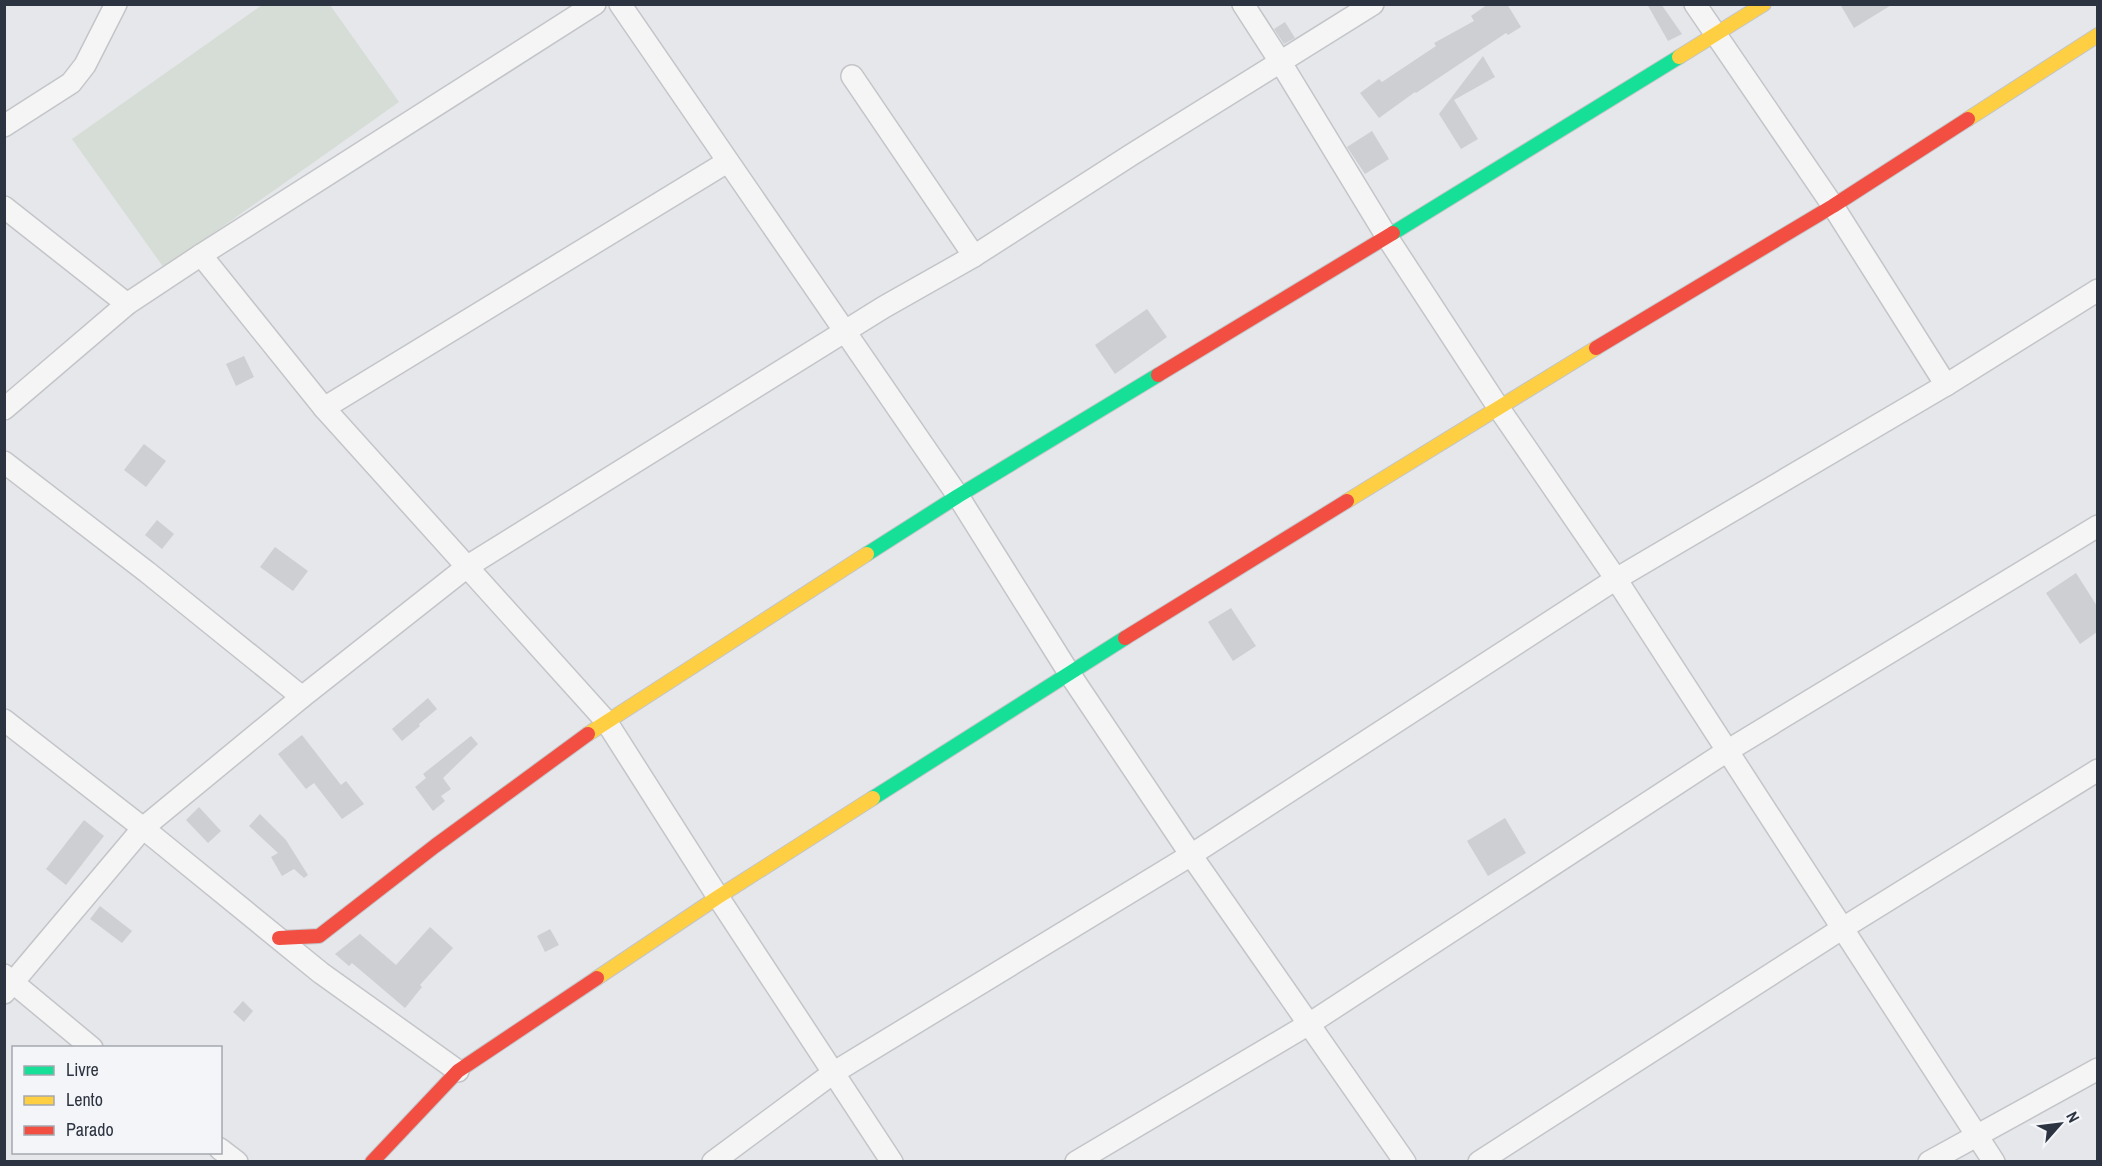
<svg xmlns="http://www.w3.org/2000/svg" width="2102" height="1166" viewBox="0 0 2102 1166" font-family="'Archivo Narrow',sans-serif">
<style>
.green{fill:#d6ddd6}
.building{fill:#cecfd2}
.lines{fill:none;stroke-linecap:round;stroke-linejoin:round}
.street-casing{stroke:#c3c5c8;stroke-width:24}
.fast-casing{stroke:#c3c5c8;stroke-width:16}
.slow-casing{stroke:#c3c5c8;stroke-width:16}
.jam-casing{stroke:#c3c5c8;stroke-width:16}
.street{stroke:#f5f5f6;stroke-width:21}
.fast{stroke:#16e098;stroke-width:14}
.slow{stroke:#ffcf43;stroke-width:14}
.jam{stroke:#f24e42;stroke-width:14}
</style>
<rect width="100%" height="100%" fill="#e5e7ea"/>
<path class="green" d="M262,5H330L399,102L164,268L72,139Z"/>
<g class="building">
<path d="M1488,4H1507L1521,27L1508,35L1506,33L1416,93L1415,92L1379,118L1360,93L1379,79L1382,82L1436,46L1434,43L1474,21L1471,16Z"/>
<path d="M1647,4H1661L1682,34L1668,41Z"/>
<path d="M1840,4H1893L1854,28Z"/>
<path d="M1285,22L1295,38L1284,44L1274,29Z"/>
<path d="M1483,56L1495,77L1454,100L1478,139L1461,149L1439,114Z"/>
<path d="M1372,131L1389,159L1365,174L1347,147Z"/>
<path d="M1147,309L1167,337L1115,374L1095,345Z"/>
<path d="M244,356L254,377L236,386L226,364Z"/>
<path d="M144,444L166,461L146,487L124,470Z"/>
<path d="M157,520L174,534L162,549L145,535Z"/>
<path d="M275,547L308,571L293,591L260,567Z"/>
<path d="M2076,573L2097,606V632L2080,644L2046,593Z"/>
<path d="M1231,608L1256,646L1233,661L1208,622Z"/>
<path d="M428,698L437,709L419,724L420,726L402,741L392,729Z"/>
<path d="M302,735L341,785L346,781L364,804L342,819L314,783L306,789L278,754Z"/>
<path d="M471,736L478,744L443,778L451,789L441,796L445,801L433,811L415,787L426,778L423,774Z"/>
<path d="M199,807L221,831L208,843L186,820Z"/>
<path d="M260,814L286,840L308,875L304,878L294,869L282,876L271,857L278,853L249,826Z"/>
<path d="M1505,818L1526,853L1488,876L1467,841Z"/>
<path d="M84,820L104,836L66,885L46,869Z"/>
<path d="M100,906L132,931L122,943L90,919Z"/>
<path d="M430,927L453,948L420,985L422,987L405,1008L352,963L349,966L335,954L360,934L396,965Z"/>
<path d="M550,929L559,945L545,952L537,936Z"/>
<path d="M243,1001L253,1011L244,1022L233,1012Z"/>
</g>
<g class="lines">
<defs>
<g id="street">
<path d="M620,4L958,496L1069,673L1191,855L1405,1162"/>
<path d="M1243,4L1281,63L1387,237L1498,407L1616,579L1994,1162"/>
<path d="M1695,4L1833,206L1946,385"/>
<path d="M852,76L974,256"/>
<path d="M4,126L71,83L85,65L116,4"/>
<path d="M4,207L127,304"/>
<path d="M201,255L324,408L606,721L718,897L892,1162"/>
<path d="M324,408L727,162"/>
<path d="M4,409L127,304L201,255L595,4"/>
<path d="M4,462L147,572L302,697"/>
<path d="M4,720L143,828L321,973L458,1071"/>
<path d="M4,975L92,1048"/>
<path d="M4,993L143,828L302,697L468,566L884,307L974,256L1131,155L1373,4"/>
<path d="M220,1149L237,1162"/>
<path d="M713,1162L833,1073L1191,855L1616,579L1946,385L2098,290"/>
<path d="M1076,1162L1309,1024L1727,751L2098,526"/>
<path d="M1479,1162L1843,928L2098,770"/>
<path d="M1929,1162L2098,1069"/>
</g>
<g id="fast">
<path d="M1393,233L1679,57"/>
<path d="M867,554L958,496L1158,375"/>
<path d="M873,798L1125,638"/>
</g>
<g id="slow">
<path d="M1679,57L1764,4"/>
<path d="M1968,119L2098,35"/>
<path d="M1347,501L1596,348"/>
<path d="M588,734L867,554"/>
<path d="M597,978L718,897L873,798"/>
</g>
<g id="jam">
<path d="M1596,348L1833,206L1968,119"/>
<path d="M1158,375L1393,233"/>
<path d="M1125,638L1347,501"/>
<path d="M279,938L319,936L435,846L588,734"/>
<path d="M372,1162L458,1071L597,978"/>
</g>
</defs>
<use href="#street" class="street-casing"/>
<use href="#fast" class="fast-casing"/>
<use href="#slow" class="slow-casing"/>
<use href="#jam" class="jam-casing"/>
<use href="#street" class="street"/>
<use href="#fast" class="fast"/>
<use href="#slow" class="slow"/>
<use href="#jam" class="jam"/>
</g>
<rect width="2102" height="1166" fill="none" stroke="#2d3441" stroke-width="12"/>
<rect x="12" y="1046" width="210" height="108" fill="#f4f5f8" stroke="#a4a8af" stroke-width="1.5"/>
<rect x="24" y="1066" width="30" height="9" fill="#16e098" stroke="#a4a8af" stroke-width="1.5"/>
<text x="66" y="1076" font-size="18" fill="#2d3441">Livre</text>
<rect x="24" y="1096" width="30" height="9" fill="#ffcf43" stroke="#a4a8af" stroke-width="1.5"/>
<text x="66" y="1106" font-size="18" fill="#2d3441">Lento</text>
<rect x="24" y="1126" width="30" height="9" fill="#f24e42" stroke="#a4a8af" stroke-width="1.5"/>
<text x="66" y="1136" font-size="18" fill="#2d3441">Parado</text>
<g transform="translate(2060 1124) rotate(62)" stroke="#f4f5f8" stroke-width="4.5" paint-order="stroke">
<path d="M0-4.5L10 22L0 15L-10 22Z" fill="#2d3441"/>
<text y="-9" font-size="16" font-weight="bold" text-anchor="middle" fill="#2d3441">N</text>
</g>
</svg>
